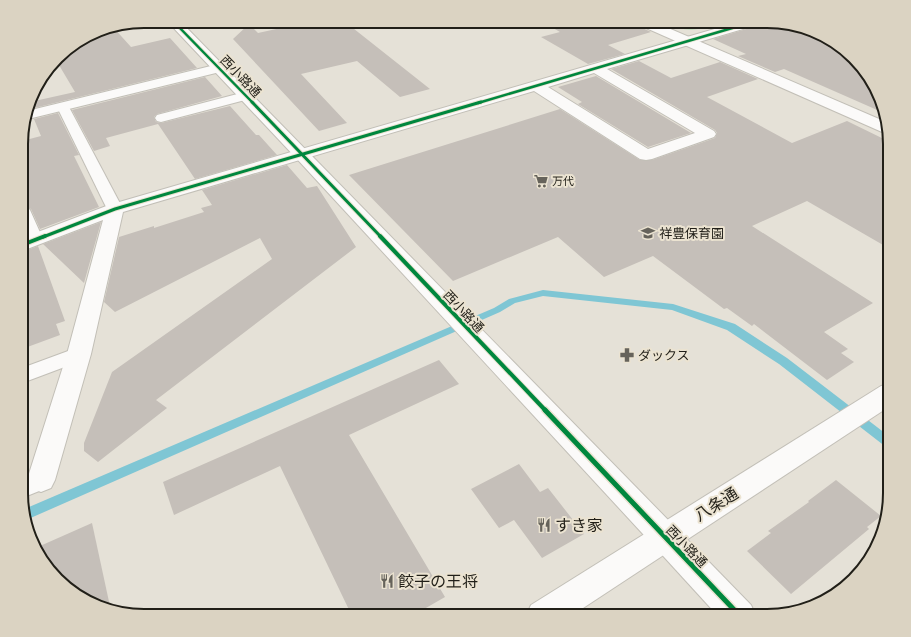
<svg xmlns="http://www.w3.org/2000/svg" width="911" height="637" viewBox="0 0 911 637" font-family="Helvetica,'Noto Sans JP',sans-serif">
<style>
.green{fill:#c2ddbe}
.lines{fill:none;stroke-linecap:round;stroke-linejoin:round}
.stream{fill:#7fc6d4;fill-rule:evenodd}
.building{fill:#c5bfb9}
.service-casing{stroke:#c2bfb7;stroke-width:2}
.minor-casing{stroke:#c2bfb7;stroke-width:2}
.tertiary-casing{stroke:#c2bfb7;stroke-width:2}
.secondary-casing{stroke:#c2bfb7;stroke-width:2}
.service{fill:#fbfaf9;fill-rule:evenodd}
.minor{fill:#fbfaf9;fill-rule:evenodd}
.tertiary{fill:#fbfaf9;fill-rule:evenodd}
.secondary{fill:#fbfaf9;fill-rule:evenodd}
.cycleway-far3-casing{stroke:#ebe3d1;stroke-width:4}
.cycleway-far2-casing{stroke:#ebe3d1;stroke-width:5}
.cycleway-far1-casing{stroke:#ebe3d1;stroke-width:6}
.cycleway-casing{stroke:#ebe3d1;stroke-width:8}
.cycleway-far3{stroke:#00873e;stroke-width:2.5}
.cycleway-far2{stroke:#00873e;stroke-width:3}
.cycleway-far1{stroke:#00873e;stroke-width:4}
.cycleway{stroke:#00873e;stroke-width:5}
.labels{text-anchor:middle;stroke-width:4;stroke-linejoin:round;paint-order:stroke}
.far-poi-label{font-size:11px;fill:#211f18;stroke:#ebe3d1;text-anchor:start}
.street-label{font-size:13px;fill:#211f18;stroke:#ebe3d1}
.poi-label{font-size:13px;fill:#211f18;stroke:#ebe3d1;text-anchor:start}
.near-street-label{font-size:16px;fill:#211f18;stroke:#ebe3d1}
.near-poi-label{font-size:16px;fill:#211f18;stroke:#ebe3d1;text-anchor:start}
.rim{fill:none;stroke:#211f18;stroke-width:2}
</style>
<rect width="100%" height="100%" fill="#e5e1d7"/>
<path class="green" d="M660,21H727C695,30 692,35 660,21Z"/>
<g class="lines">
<path class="stream" d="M543,290L673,304L735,324L787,358L890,437V449L886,447L779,364L727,330L672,310L543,296L515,303L500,312L26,520L22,510L494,308L509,299Z"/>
</g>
<g class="building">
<path d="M313,21H335L336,23L337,21H344L430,89L400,97L357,61L301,74L347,123L319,131L233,39L249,24L258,33Z"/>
<path d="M541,21H634L636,25L651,32L608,45L625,54L588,64L541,37L560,32Z"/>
<path d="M773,21L807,28L842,46L877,90L884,113L784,69L775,72L738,56L746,54L713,39Z"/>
<path d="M113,27L131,47L170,38L197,68L30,109V102L75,92L56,60L63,52L97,30Z"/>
<path d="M639,61L671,78L720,62L758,79L707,97L792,143L847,121L890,142V249L807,201L752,226L873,303L824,332L848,349L841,353L854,362L827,380L754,324L752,326L727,308L724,309L653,256L604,277L558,237L453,281L349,175L560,109L640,160H652L715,138L717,133L715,130L611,69Z"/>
<path d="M596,76L691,133L648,147L578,104L582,102L558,87Z"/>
<path d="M205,77L222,96L157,114L154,117L156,122L161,123L230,106L256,135H259L277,155L195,179L158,124L106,138L110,146L94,151L72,110Z"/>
<path d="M58,113L79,155L74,156L99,207L40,229L31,209L22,204V141L41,136L34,119Z"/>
<path d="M287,165L307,188L317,186L356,247L156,400L167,408L98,462L84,451V443L112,372L272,259L260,238L115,312L104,302L119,237L154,226V228L204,212L201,208L212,205L202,190Z"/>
<path d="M101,222L84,283L43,244Z"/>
<path d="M38,246L65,321L56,324L60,335L22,349V252Z"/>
<path d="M439,360L459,384L349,435L445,597L412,616H352L280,466L174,515L163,482Z"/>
<path d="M519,464L540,492L548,488L584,534L542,558L514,520L499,528L471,489Z"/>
<path d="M836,480L881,516L867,527L869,529L791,594L747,551L771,533L768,531L809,502L808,501Z"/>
<path d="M92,523L111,611L104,609L69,591L42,559L40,546Z"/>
</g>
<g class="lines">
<defs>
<g id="service">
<path d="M245,92L249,93L251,96L249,99L161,122L157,121L155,118L157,115Z"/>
<path d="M63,103L67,104L69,107L123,209L120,212L115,214L110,212L107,209L57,107L59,104Z"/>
<path d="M22,205L27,207L30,210L43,239L41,242L35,244L29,242C21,231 22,219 22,205Z"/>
<path d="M79,347L86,349L88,354L86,359L22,383V368Z"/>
<path d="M41,470L49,473L52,480L49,487L22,498V478Z"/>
</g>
<g id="minor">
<path d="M742,21H762L760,24L607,69L714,131L716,134L714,137L652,159L646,160L640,159L534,91L123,212L91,354L55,480L51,488L41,492L31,488L27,480L67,354L103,220L22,251V238L109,205ZM594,73L695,133L648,149L548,87Z"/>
<path d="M219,64L224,65L226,68L224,71L24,120L27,111Z"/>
<path d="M664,522L674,526L751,605L756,616H718L654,546L649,536L654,526Z"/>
</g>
<g id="tertiary">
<path d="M167,21H180L674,526L679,536L674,546L664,550L654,546L297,159Z"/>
<path d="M635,21H652L886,122L889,133L882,132L637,24Z"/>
</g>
<path id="secondary" d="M890,384V406L571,616H526L531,605L881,386Z"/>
</defs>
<use href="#service" class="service-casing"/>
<use href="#minor" class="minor-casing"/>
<use href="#tertiary" class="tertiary-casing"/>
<use href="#secondary" class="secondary-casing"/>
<use href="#service" class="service"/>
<use href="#minor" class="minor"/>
<use href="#tertiary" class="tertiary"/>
<use href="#secondary" class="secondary"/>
<defs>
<g id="cycleway-far3">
<path d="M173,21L253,103"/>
<path d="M478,103L756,21"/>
</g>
<g id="cycleway-far2">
<path d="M252,102L381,237"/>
<path d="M43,237L115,209L481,102"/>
</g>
<g id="cycleway-far1">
<path d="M380,236L546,411"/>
<path d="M22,245L45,236"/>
</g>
<path id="cycleway" d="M545,410L740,616"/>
</defs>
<use href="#cycleway-far3" class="cycleway-far3-casing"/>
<use href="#cycleway-far2" class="cycleway-far2-casing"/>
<use href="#cycleway-far1" class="cycleway-far1-casing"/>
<use href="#cycleway" class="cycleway-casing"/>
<use href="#cycleway-far3" class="cycleway-far3"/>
<use href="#cycleway-far2" class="cycleway-far2"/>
<use href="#cycleway-far1" class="cycleway-far1"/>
<use href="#cycleway" class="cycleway"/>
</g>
<defs>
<symbol id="supermarket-bare" viewBox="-9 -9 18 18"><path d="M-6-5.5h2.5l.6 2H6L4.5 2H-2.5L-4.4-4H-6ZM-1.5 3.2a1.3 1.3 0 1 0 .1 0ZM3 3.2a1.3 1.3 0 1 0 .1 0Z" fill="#66635b" stroke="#ebe3d1" stroke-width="2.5" paint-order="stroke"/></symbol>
<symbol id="school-bare" viewBox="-9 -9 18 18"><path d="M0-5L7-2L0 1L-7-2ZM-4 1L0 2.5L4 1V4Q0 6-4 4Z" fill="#66635b" stroke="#ebe3d1" stroke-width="2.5" paint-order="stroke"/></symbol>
<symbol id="pharmacy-bare" viewBox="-9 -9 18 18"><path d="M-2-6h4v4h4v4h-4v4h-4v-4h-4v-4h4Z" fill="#66635b" stroke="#ebe3d1" stroke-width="2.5" paint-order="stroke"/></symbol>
<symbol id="restaurant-bare" viewBox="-9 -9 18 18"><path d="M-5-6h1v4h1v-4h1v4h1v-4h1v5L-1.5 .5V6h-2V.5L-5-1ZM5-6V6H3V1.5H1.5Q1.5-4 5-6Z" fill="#66635b" stroke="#ebe3d1" stroke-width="2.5" paint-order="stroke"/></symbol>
</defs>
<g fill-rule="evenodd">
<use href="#supermarket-bare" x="531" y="171" width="20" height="20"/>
<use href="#school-bare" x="638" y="223" width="20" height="20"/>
<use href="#pharmacy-bare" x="617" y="345" width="20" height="20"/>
<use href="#restaurant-bare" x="534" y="515" width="20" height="20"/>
<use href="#restaurant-bare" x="377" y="571" width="20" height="20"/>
</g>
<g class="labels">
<g class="far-poi-label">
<text x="552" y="185">万代</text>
</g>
<g class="street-label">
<text transform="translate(241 76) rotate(46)" y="5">西小路通</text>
<text transform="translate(464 311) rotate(47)" y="5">西小路通</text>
<text transform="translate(687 546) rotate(46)" y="5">西小路通</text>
</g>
<g class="poi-label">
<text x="659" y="238">祥豊保育園</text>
<text x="638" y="360">ダックス</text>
</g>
<g class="near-street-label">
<text transform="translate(716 504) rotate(-32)" y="6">八条通</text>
</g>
<g class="near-poi-label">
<text x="555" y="531">すき家</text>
<text x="398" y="587">餃子の王将</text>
</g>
</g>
<path d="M0 0H911V637H0ZM144 28H767A116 116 0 0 1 883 144V493A116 116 0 0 1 767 609H144A116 116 0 0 1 28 493V144A116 116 0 0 1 144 28Z" fill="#dbd3c2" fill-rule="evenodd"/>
<path class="rim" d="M144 28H767A116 116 0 0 1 883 144V493A116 116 0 0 1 767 609H144A116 116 0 0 1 28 493V144A116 116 0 0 1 144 28Z"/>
</svg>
